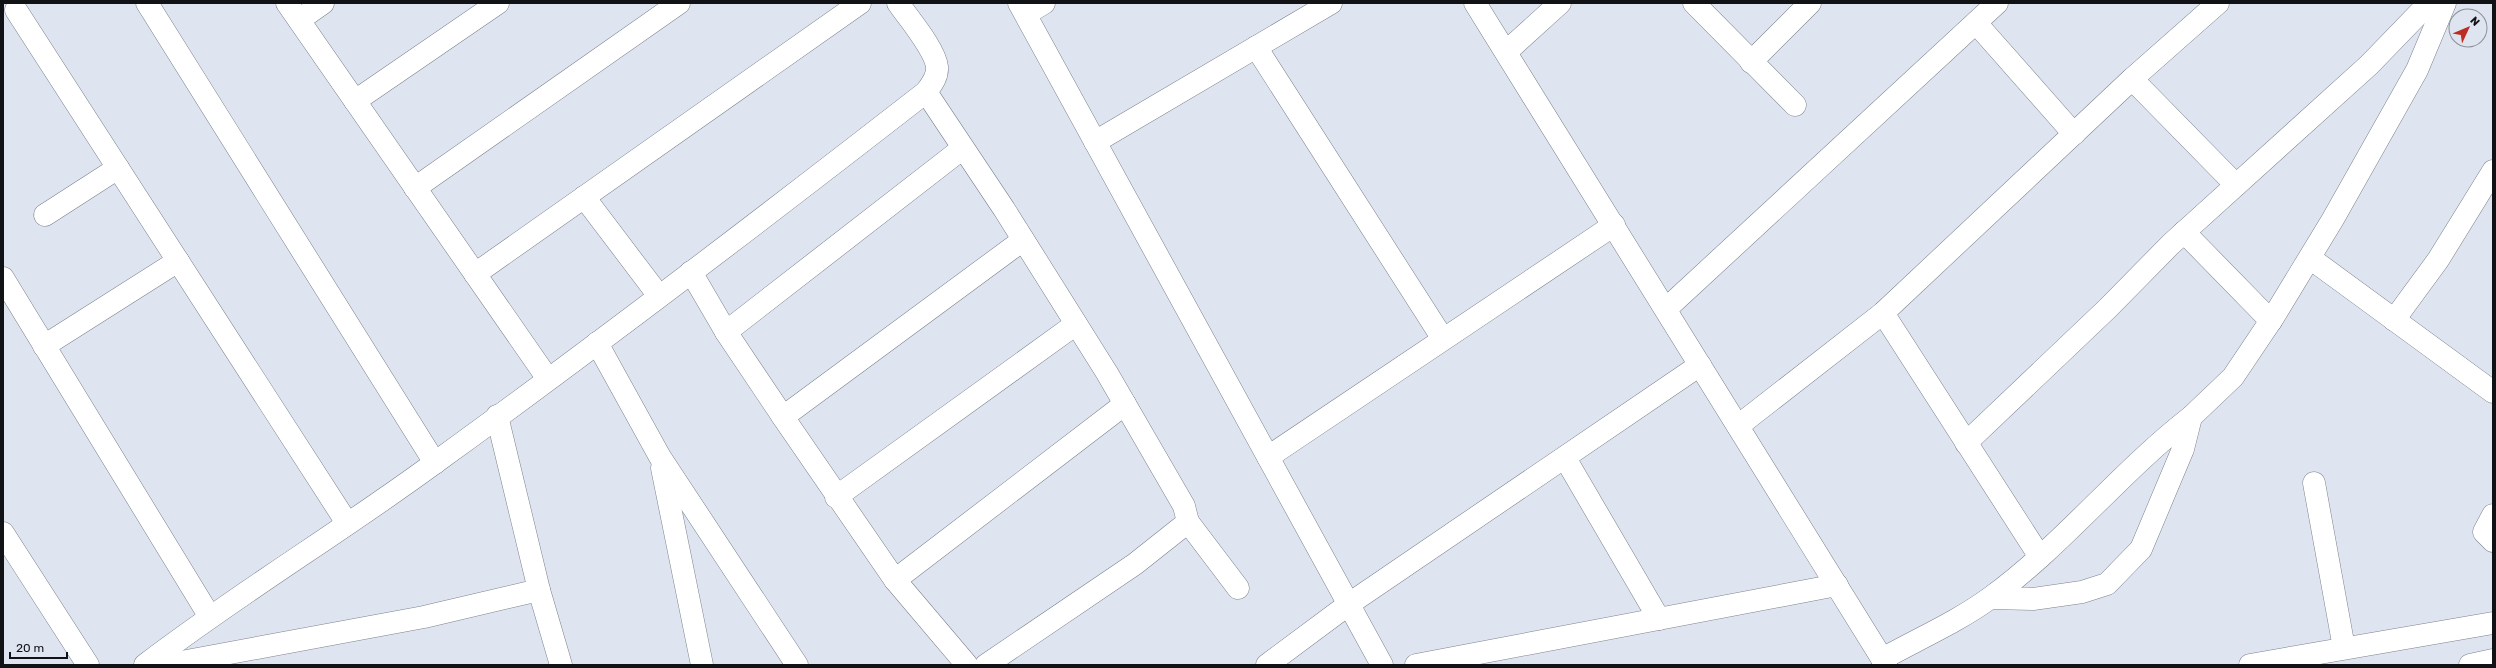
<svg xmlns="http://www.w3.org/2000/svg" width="2496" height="668" viewBox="0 0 2496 668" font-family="Rubik,sans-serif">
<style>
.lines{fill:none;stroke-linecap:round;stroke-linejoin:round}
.minor-casing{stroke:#7c828c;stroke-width:23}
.major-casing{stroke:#7c828c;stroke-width:23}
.highway-casing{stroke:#7c828c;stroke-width:23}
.minor{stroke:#fff;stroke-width:22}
.major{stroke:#fff;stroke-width:22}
.highway{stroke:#fff;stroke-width:22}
</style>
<rect width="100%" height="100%" fill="#dfe5f0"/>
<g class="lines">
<defs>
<g id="minor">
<path d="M147,3L435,463"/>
<path d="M287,3L548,379"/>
<path d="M1019,3L1382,665"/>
<path d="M1475,3L1886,665"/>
<path d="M1694,3L1795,105"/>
<path d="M16,10L347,523"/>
<path d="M1026,14L1044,3"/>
<path d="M299,20L323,3"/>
<path d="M1976,23L2074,134"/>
<path d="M1256,47L1443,339"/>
<path d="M1506,52L1560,3"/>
<path d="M1751,62L1810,3"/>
<path d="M2132,79L2236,185"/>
<path d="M926,92L1004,209L1107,373L1184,506L1188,522L1135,564L986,665"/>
<path d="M355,101L498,3"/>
<path d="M1095,142L1331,3"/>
<path d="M415,188L679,3"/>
<path d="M584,197L659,296"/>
<path d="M45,215L118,168"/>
<path d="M2184,232L2271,321"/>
<path d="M2310,258L2493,392"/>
<path d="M691,272L726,332L783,417L895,580L967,665"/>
<path d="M475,274L860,3"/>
<path d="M3,278L210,617"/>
<path d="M1666,309L1997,3"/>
<path d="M1883,313L2040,557"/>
<path d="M2394,320L2438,260L2493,171"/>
<path d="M726,332L963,148"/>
<path d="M597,343L660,457L797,665"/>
<path d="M44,346L178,261"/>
<path d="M497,416L539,590"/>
<path d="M783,417L1023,240"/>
<path d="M2191,417L2233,377L2274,316L2333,219L2417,70L2445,3"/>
<path d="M1738,426L1883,313L2132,79L2218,3"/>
<path d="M1966,443L2108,308L2171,244L2369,65L2429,3"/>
<path d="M1268,457L1614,225"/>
<path d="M1565,458L1659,619"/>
<path d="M662,468L702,665"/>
<path d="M2314,483L2344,648"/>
<path d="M836,497L1076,324"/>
<path d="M2493,515L2484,532L2493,541"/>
<path d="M1188,522L1238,588"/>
<path d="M3,533L88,665"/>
<path d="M895,580L1125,404"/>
<path d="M1882,659C1918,639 1957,622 1990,598C2063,545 2120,472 2191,417L2183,449L2141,549L2107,584L2082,592L2033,599L1990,598"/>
<path d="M145,665C239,593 341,532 436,462C602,342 764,218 926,92C931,85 938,77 937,67C935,49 909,19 898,3"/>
<path d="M165,665L424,617L539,590L561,665"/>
<path d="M1267,665L1349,604L1700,365"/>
<path d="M1416,665L1837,585"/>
</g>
<path id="major" d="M2250,665L2493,623"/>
<path id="highway" d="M2470,665L2493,660"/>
</defs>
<use href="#minor" class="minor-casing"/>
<use href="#major" class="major-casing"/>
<use href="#highway" class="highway-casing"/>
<use href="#minor" class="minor"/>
<use href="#major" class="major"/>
<use href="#highway" class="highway"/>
</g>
<rect width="2496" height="668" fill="none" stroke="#101216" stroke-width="8"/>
<g transform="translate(2468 28) rotate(46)"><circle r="19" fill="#dfe5f0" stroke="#8c9199"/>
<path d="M0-3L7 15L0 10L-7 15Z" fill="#bc2e21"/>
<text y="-6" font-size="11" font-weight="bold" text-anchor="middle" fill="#101216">N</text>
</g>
<path d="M10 652v6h57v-6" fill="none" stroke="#101216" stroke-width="2"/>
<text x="16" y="652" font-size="12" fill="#101216" stroke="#dfe5f0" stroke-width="3" paint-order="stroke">20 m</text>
</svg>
